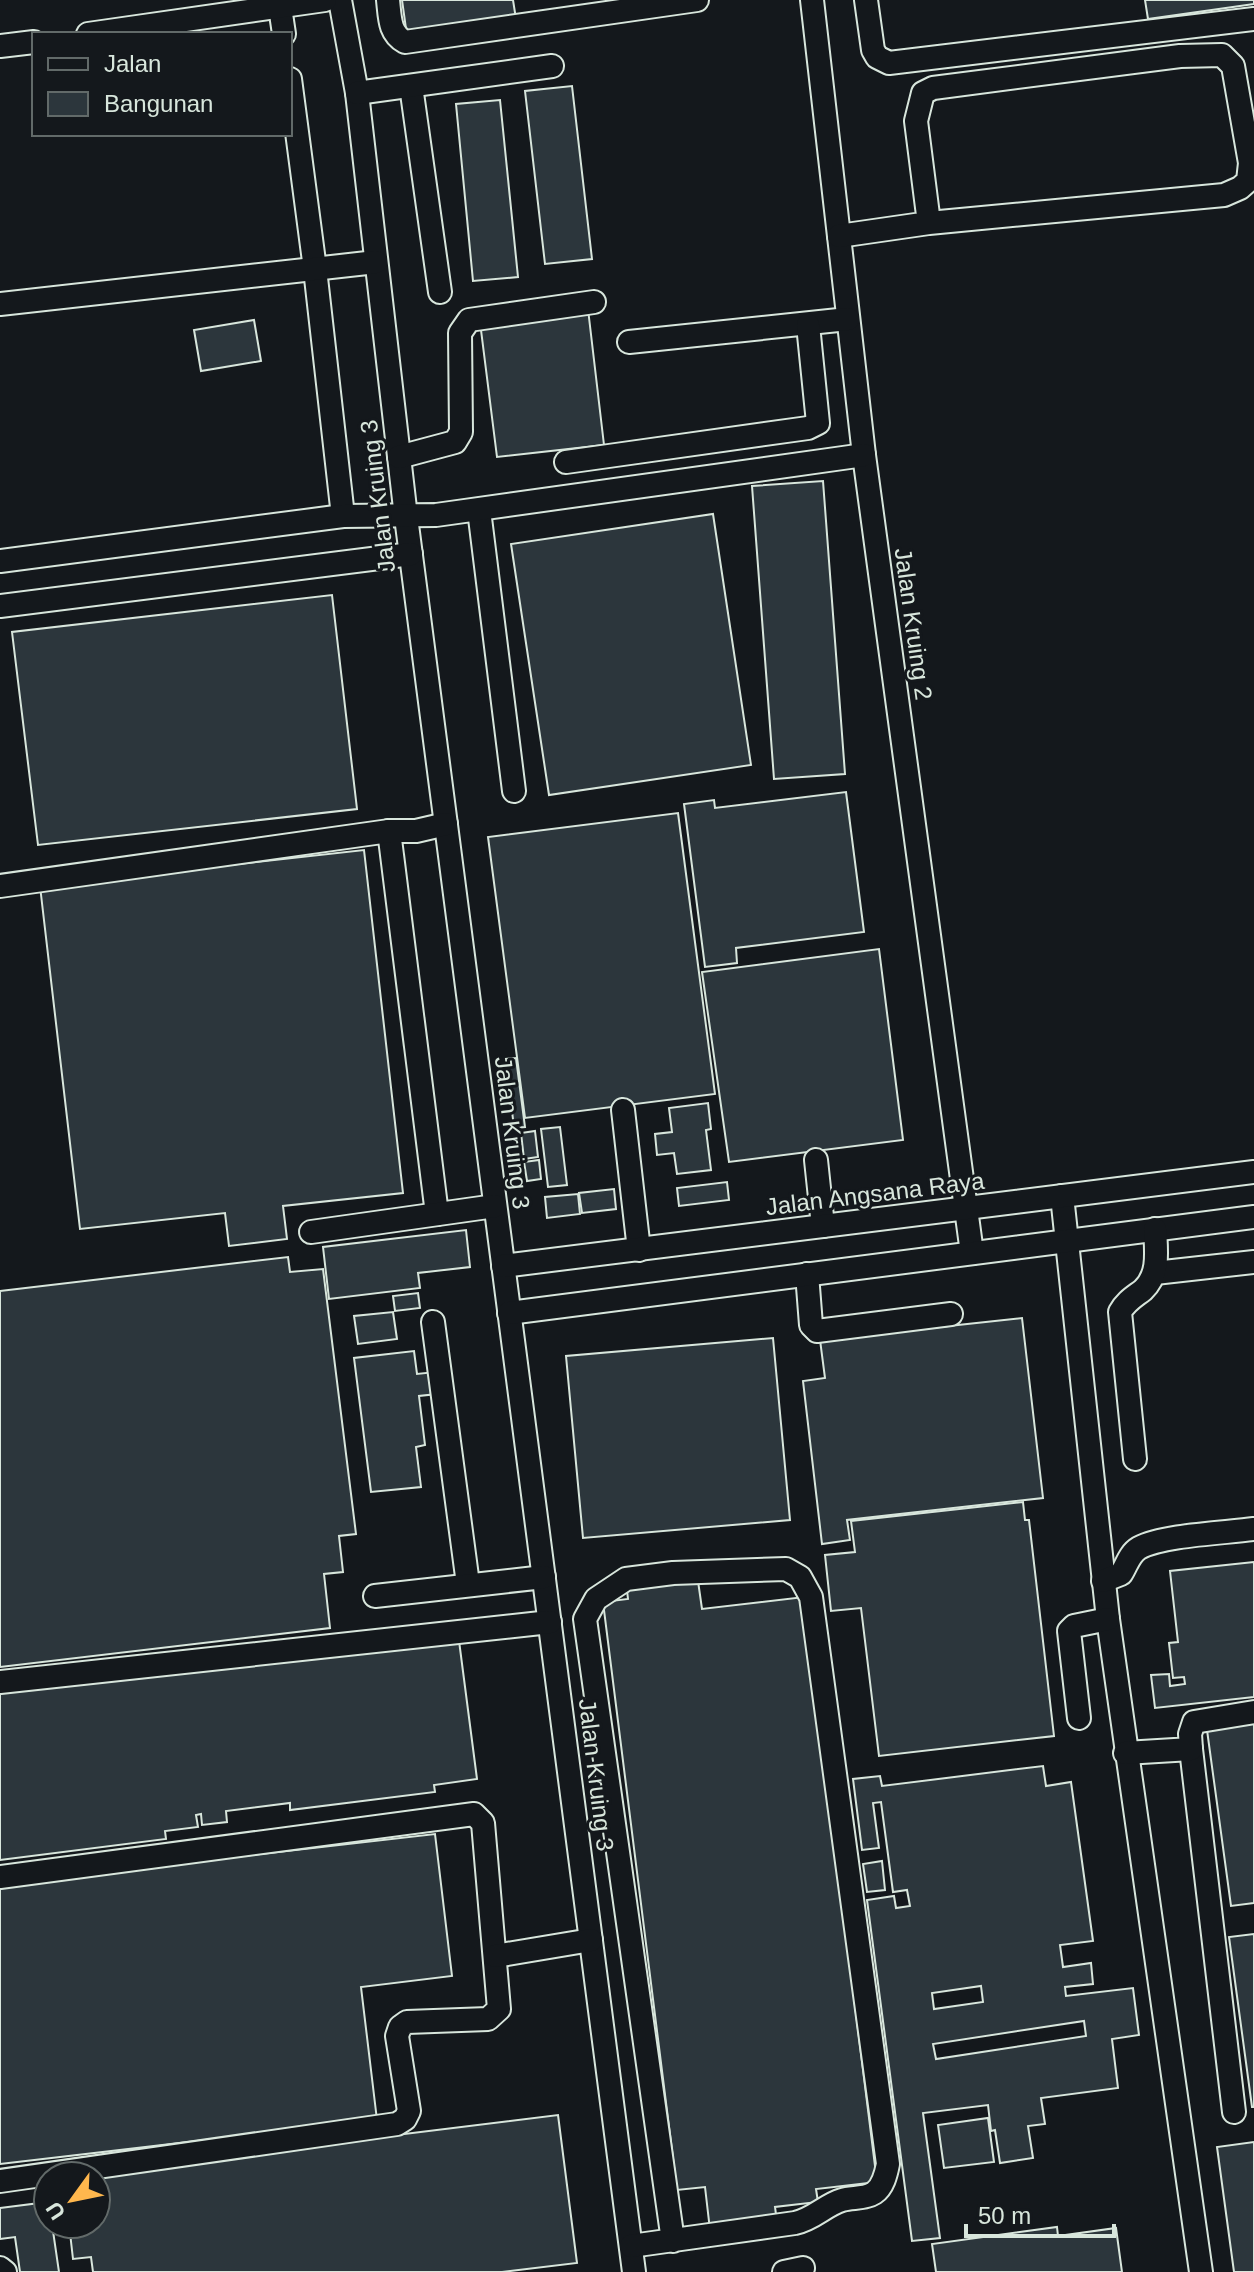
<svg xmlns="http://www.w3.org/2000/svg" width="1254" height="2272" viewBox="0 0 1254 2272" font-family="Arial,sans-serif">
<style>
.building{fill:#2c363c;stroke:#d8e6dc;stroke-width:2;fill-rule:evenodd}
.lines{fill:none;stroke-linecap:round;stroke-linejoin:round}
.minor-casing{stroke:#d8e6dc;stroke-width:26}
.minor{stroke:#14181c;stroke-width:22}
.labels{text-anchor:middle;stroke-width:6;stroke-linejoin:round;paint-order:stroke}
.street-label{font-size:24px;fill:#d8e6dc;stroke:#14181c}
</style>
<rect width="100%" height="100%" fill="#14181c"/>
<g class="building">
<path d="M402,0H513L516,19L407,36Z"/>
<path d="M1145,0H1254V4L1148,19Z"/>
<path d="M572,86L592,259L545,264L525,91Z"/>
<path d="M500,100L518,277L473,281L456,104Z"/>
<path d="M588,309L604,445L497,457L480,322Z"/>
<path d="M254,320L261,361L201,371L194,330Z"/>
<path d="M823,481L845,774L774,779L752,486Z"/>
<path d="M713,514L751,765L549,795L511,544Z"/>
<path d="M332,595L357,809L38,845L12,632Z"/>
<path d="M846,792L864,932L736,948L737,963L705,967L684,804L714,800L715,808Z"/>
<path d="M678,813L715,1094L525,1118L488,837Z"/>
<path d="M364,850L403,1193L283,1206L287,1239L229,1246L225,1213L80,1229L40,886Z"/>
<path d="M879,949L903,1140L729,1162L702,972Z"/>
<path d="M516,1058L525,1127L514,1128L506,1059Z"/>
<path d="M708,1103L711,1129L706,1130L711,1170L677,1174L674,1153L657,1155L655,1134L672,1132L669,1108Z"/>
<path d="M560,1127L567,1185L548,1187L541,1129Z"/>
<path d="M535,1131L538,1157L524,1159L521,1133Z"/>
<path d="M539,1160L541,1179L527,1181L524,1162Z"/>
<path d="M727,1182L729,1200L679,1206L677,1188Z"/>
<path d="M614,1189L616,1209L582,1213L579,1193Z"/>
<path d="M578,1194L580,1214L547,1218L545,1197Z"/>
<path d="M466,1230L470,1267L418,1273L420,1288L329,1299L323,1247Z"/>
<path d="M288,1257L290,1272L323,1269L356,1534L339,1536L343,1572L324,1574L330,1628L0,1667V1291Z"/>
<path d="M418,1293L420,1308L395,1311L393,1296Z"/>
<path d="M393,1312L397,1339L358,1344L354,1316Z"/>
<path d="M1022,1318L1043,1498L847,1520L850,1540L822,1544L803,1381L825,1378L820,1340Z"/>
<path d="M773,1338L790,1520L583,1538L566,1356Z"/>
<path d="M414,1351L417,1374L435,1372L437,1394L419,1396L425,1445L416,1447L421,1487L371,1492L354,1358Z"/>
<path d="M1023,1502L1025,1520H1029L1054,1736L879,1756L861,1608L831,1611L825,1555L855,1552L851,1521Z"/>
<path d="M1254,1562V1697L1155,1708L1151,1675L1169,1674L1170,1686L1185,1684L1184,1677L1173,1678L1169,1643L1178,1642L1170,1571Z"/>
<path d="M697,1574L702,1609L804,1597L877,2182L816,2189L818,2202L775,2207L777,2222L710,2230L705,2187L677,2190L603,1602L628,1599L626,1582Z"/>
<path d="M458,1633L477,1779L434,1785L435,1792L290,1810V1803L226,1811L227,1822L202,1825L201,1814L196,1815L198,1827L165,1831L166,1839L0,1860V1691Z"/>
<path d="M1254,1723V1903L1231,1906L1207,1730Z"/>
<path d="M1043,1766L1046,1786L1071,1782L1093,1941L1060,1945L1063,1967L1091,1963L1093,1984L1065,1987L1066,1996L1133,1988L1139,2035L1112,2039L1118,2088L1041,2098L1045,2124L1028,2126L1033,2158L1000,2163L995,2130L991,2131L988,2105L923,2113L940,2238L912,2241L867,1900L894,1896L896,1908L910,1906L907,1890L893,1892L881,1802L873,1803L879,1848L862,1850L853,1779L880,1776L882,1786ZM981,1986L983,2002L934,2009L932,1993ZM1084,2021L1086,2036L936,2059L933,2044Z"/>
<path d="M435,1834L452,1976L361,1987L377,2120L0,2164V1884Z"/>
<path d="M882,1861L885,1890L867,1892L863,1864Z"/>
<path d="M1254,1934V2107H1252L1229,1937Z"/>
<path d="M558,2115L577,2263L502,2272H93L91,2257L73,2259L69,2224H96V2176H62Z"/>
<path d="M988,2118L994,2162L944,2168L938,2125Z"/>
<path d="M1254,2142V2272H1234L1217,2147Z"/>
<path d="M48,2202V2224H52L59,2272H20L15,2237L0,2239V2208Z"/>
<path d="M1057,2227L1058,2236L1116,2228L1122,2272H936L932,2244Z"/>
</g>
<g class="lines">
<defs>
<g id="minor">
<path d="M340,0L357,93L406,517L634,2272"/>
<path d="M388,0C390,18 389,33 405,42L697,0"/>
<path d="M812,0L864,455L972,1253"/>
<path d="M866,0L873,50L877,57L889,63L1254,19"/>
<path d="M280,7L284,34"/>
<path d="M88,34L325,0"/>
<path d="M0,46L34,42"/>
<path d="M290,79L315,269L343,516"/>
<path d="M411,86L440,292"/>
<path d="M357,93L552,66"/>
<path d="M839,236L929,223L1224,195L1240,188L1248,181L1250,163L1233,66L1222,55L1180,56L933,88L923,93L916,121L929,223"/>
<path d="M0,304L376,262"/>
<path d="M629,342L848,319"/>
<path d="M399,457L455,442L461,432L460,333L469,320L594,302"/>
<path d="M566,462L808,428L818,423L808,325"/>
<path d="M479,510L514,791"/>
<path d="M0,561L343,516L436,515L864,455"/>
<path d="M0,606L411,554"/>
<path d="M389,831L437,1214"/>
<path d="M0,886L389,831H416L446,824"/>
<path d="M623,1110L639,1250"/>
<path d="M816,1160L823,1226"/>
<path d="M1062,1196L1108,1619L1201,2272"/>
<path d="M311,1232L495,1206"/>
<path d="M503,1266L1254,1172"/>
<path d="M1155,1273L1254,1262"/>
<path d="M807,1274L811,1325L817,1331L951,1314"/>
<path d="M509,1313L1254,1217"/>
<path d="M433,1322L468,1584"/>
<path d="M1135,1459L1120,1312C1126,1301 1134,1297 1143,1290C1160,1274 1156,1251 1155,1229"/>
<path d="M1103,1581L1121,1574C1127,1565 1129,1554 1139,1548C1163,1535 1225,1533 1254,1529"/>
<path d="M375,1596L544,1577"/>
<path d="M0,1682L550,1622"/>
<path d="M1079,1718L1069,1631L1074,1626L1108,1619"/>
<path d="M1191,1749L1234,2112"/>
<path d="M1125,1753L1191,1749L1190,1734L1194,1722L1254,1712"/>
<path d="M0,1877L474,1814L483,1823L499,2009L488,2019L407,2022L400,2027L397,2036L409,2111L405,2119L397,2124L0,2181"/>
<path d="M495,1956L591,1940"/>
<path d="M631,2246L795,2223C814,2219 825,2205 842,2200C852,2197 865,2199 874,2193C883,2187 886,2174 888,2164L811,1597L800,1577L786,1569L673,1573L626,1579L596,1599L585,1619L673,2241"/>
<path d="M0,2268L5,2272"/>
<path d="M784,2272L803,2268"/>
</g>
</defs>
<use href="#minor" class="minor-casing"/>
<use href="#minor" class="minor"/>
</g>
<g class="labels">
<g class="street-label">
<text transform="translate(378 496) rotate(-97)" y="8">Jalan Kruing 3</text>
<text transform="translate(913 624) rotate(82)" y="8">Jalan Kruing 2</text>
<text transform="translate(512 1133) rotate(83)" y="8">Jalan Kruing 3</text>
<text transform="translate(875 1194) rotate(-7)" y="8">Jalan Angsana Raya</text>
<text transform="translate(596 1775) rotate(83)" y="8">Jalan Kruing 3</text>
</g>
</g>
<rect x="32" y="32" width="260" height="104" fill="#14181c" stroke="#626a69" stroke-width="2"/>
<rect x="48" y="58" width="40" height="12" fill="#14181c" stroke="#626a69" stroke-width="2"/>
<text x="104" y="72" font-size="24" fill="#d8e6dc">Jalan</text>
<rect x="48" y="92" width="40" height="24" fill="#2c363c" stroke="#626a69" stroke-width="2"/>
<text x="104" y="112" font-size="24" fill="#d8e6dc">Bangunan</text>
<g transform="translate(72 2200) rotate(237)"><circle r="38" fill="#14181c" stroke="#626a69" stroke-width="2"/>
<path d="M0-6L14 30L0 20L-14 30Z" fill="#ffb74d"/>
<text y="-12" font-size="22" font-weight="bold" text-anchor="middle" fill="#d8e6dc">U</text>
</g>
<path d="M966 2224v12h148v-12" fill="none" stroke="#d8e6dc" stroke-width="4"/>
<text x="978" y="2224" font-size="24" fill="#d8e6dc" stroke="#14181c" stroke-width="6" paint-order="stroke">50 m</text>
</svg>
